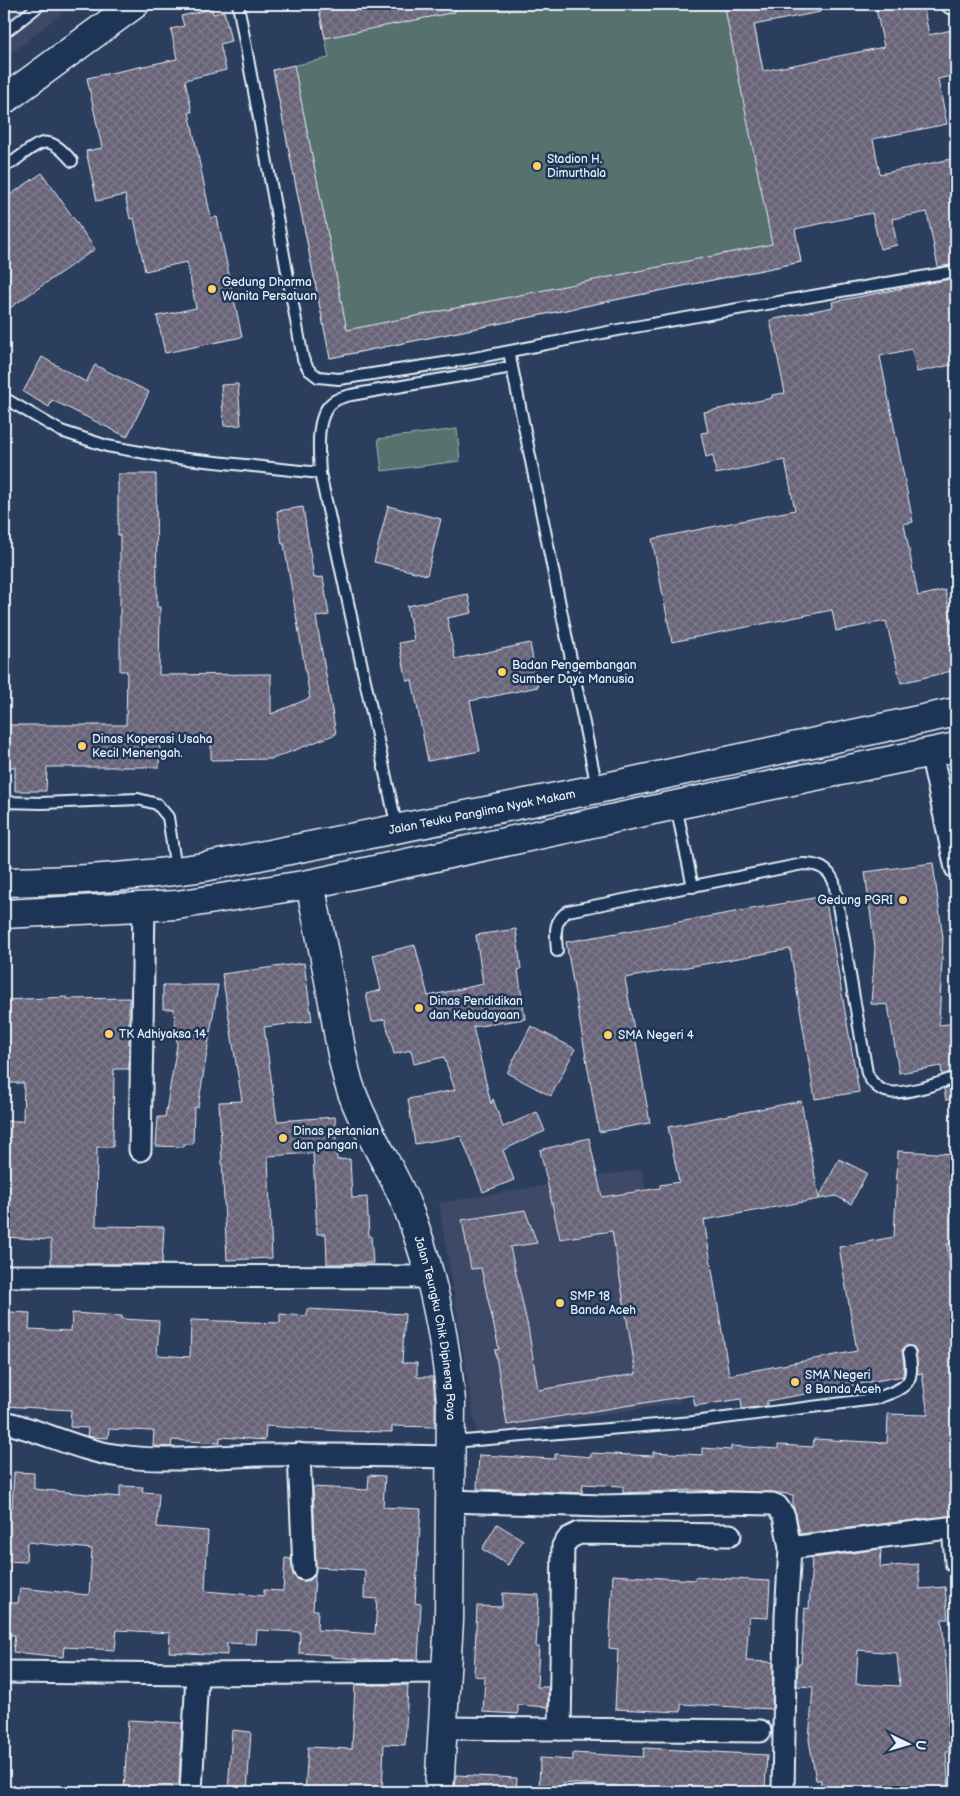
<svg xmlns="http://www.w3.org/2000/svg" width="960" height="1796" viewBox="0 0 960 1796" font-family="'Balsamiq Sans',sans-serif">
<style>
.built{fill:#3e4966}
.pitch{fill:#57716e;stroke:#a0b1b3}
.building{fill:url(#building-cross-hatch);stroke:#e8f1f8;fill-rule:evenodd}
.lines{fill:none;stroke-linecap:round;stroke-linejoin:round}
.lane-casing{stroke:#e8f1f8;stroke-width:14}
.street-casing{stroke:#e8f1f8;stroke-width:25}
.secondary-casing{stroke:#e8f1f8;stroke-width:31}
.primary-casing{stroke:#e8f1f8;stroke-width:31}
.lane{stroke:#1d3557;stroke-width:10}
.street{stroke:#1d3557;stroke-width:21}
.secondary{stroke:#1d3557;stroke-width:28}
.primary{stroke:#1d3557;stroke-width:28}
.poi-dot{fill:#ffd166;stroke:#1d3557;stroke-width:2}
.labels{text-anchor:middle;stroke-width:5;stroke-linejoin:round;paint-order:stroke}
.poi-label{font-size:12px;fill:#e8f1f8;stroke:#1d3557;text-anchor:start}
.street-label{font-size:12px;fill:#e8f1f8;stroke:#1d3557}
</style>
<defs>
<pattern id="building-cross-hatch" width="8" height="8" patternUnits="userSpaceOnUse" patternTransform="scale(1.25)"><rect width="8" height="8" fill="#696478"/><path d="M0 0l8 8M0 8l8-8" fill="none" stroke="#7e7b8c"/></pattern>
</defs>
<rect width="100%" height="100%" fill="#2c3e5e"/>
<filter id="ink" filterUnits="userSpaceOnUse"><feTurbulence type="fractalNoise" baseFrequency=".02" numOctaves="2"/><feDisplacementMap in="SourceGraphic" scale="10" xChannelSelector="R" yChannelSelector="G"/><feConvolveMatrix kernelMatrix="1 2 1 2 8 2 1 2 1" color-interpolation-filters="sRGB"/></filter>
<g filter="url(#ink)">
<g class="built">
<path d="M4,4H73L4,59Z"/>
<path d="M642,1169L681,1402L477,1436L439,1203Z"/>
</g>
<g class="pitch">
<path d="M318,4H750L801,262L330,358L273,70L329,58Z"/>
<path d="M457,429L460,461L382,471L378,439Z"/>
</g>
<g class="building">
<path d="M318,4H454L455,12L325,38Z"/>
<path d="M724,4H820V12L754,25L763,71L884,47L875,4H923L929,35L956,29V75L938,79L947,124L873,139L880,174L956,158V264L938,267L927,212L892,219L897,245L880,249L872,213L795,229L801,262L330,358L273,70L294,65L347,330L772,244Z"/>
<path d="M212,9L213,14L224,11L231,41L220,44L226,70L185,80L192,112H189L211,218L217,217L242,337L165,353L157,316L196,308L187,262L145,271L134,218L130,219L125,195L97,201L86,151L102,148L87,78L177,59L171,29L184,26L181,16Z"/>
<path d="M42,173L95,249L4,312V199Z"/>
<path d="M956,278V364L917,372L912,349L880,356L913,522L904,524L918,596L945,590L956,639V670L901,683L886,621L836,631L832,610L672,642L652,539L795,510L785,460L716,474L713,455L706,457L701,433L708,432L704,412L772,398V395L785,393L770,320L833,307L832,302Z"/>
<path d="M42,357L86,382L95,365L149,392L127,437L52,400L49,407L23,392Z"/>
<path d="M238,384L241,425L224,426L221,385Z"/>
<path d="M118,474H156L157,607H160L159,675L271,674V714L310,698L284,544H282L277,511L303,507L314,578L323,577L329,615L316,617L336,734L272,759L211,760V742L160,743L159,767H47L46,791H15V767H4V725H126L127,671H120V535H118Z"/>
<path d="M388,506L441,519L427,575L374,562Z"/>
<path d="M468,594L472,613L447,618L455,659L530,643L538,687L470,701L480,751L428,761L412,680L407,681L399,643L414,640L407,606Z"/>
<path d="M933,863L943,938L939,1025L956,1023V1070L942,1075L941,1066L899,1073L888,1005L871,1004L875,948L865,872Z"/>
<path d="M825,896L859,1092L815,1099L790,949L625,978L650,1123L599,1132L566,942Z"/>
<path d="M516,929L521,969L518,970L525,1019L473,1027L491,1104L493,1099L503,1127L537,1112L545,1131L503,1150L514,1180L483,1192L461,1136L415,1144L408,1099L455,1090L444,1057L414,1064L411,1050L394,1054L385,1019L372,1022L366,994L381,990L373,955L415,945L428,996L483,984L476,935Z"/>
<path d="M304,963L312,1021L264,1027L277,1121L335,1117L337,1160L350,1159L352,1198L367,1197L369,1236H371L373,1263L327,1264L326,1234H317L313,1153L268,1156L272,1258L227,1260L219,1102L242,1101L222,974Z"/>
<path d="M163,985H218L198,1107L194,1108L193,1144H184V1147L156,1146L158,1117H165L177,1045L174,1009H163Z"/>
<path d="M67,997V999L129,998V1069H114L113,1147H97L96,1226L164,1227L162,1264H51V1240L4,1237L6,1151H4V1121H23L24,1083H4V1000Z"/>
<path d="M531,1026L575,1049L551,1096L507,1073Z"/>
<path d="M956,1084V1099L946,1100L944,1089Z"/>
<path d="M801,1101L819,1198L839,1159L867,1173L851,1204L836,1196L704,1220L729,1375L857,1351L839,1247L894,1237L898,1151L956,1154V1243L947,1244L956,1311V1515L800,1534L796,1514L793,1506V1495L773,1492L691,1490L623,1493V1486L583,1484L582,1493L477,1489L479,1455L555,1459V1454L591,1457V1453L653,1456V1452L702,1455V1448L731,1450V1446L778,1449V1445L813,1447L814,1439L887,1443L888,1414L928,1415L922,1373L918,1374L916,1351L914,1347L908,1345L902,1350L904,1364L903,1376L767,1401V1406L742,1409L741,1399L695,1406L693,1395L507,1425L495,1350L499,1349L481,1268L471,1269L462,1220L525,1210L537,1243L510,1247L528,1327L538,1390L636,1374L612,1231L560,1239L540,1150L589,1138L602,1197L660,1188V1185L679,1182L668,1127Z"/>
<path d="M307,1309L405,1314L402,1363H417V1377H433L435,1402V1427L392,1426V1432L341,1431L266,1426L265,1440L220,1437V1443L172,1440L171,1447L156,1446H153L154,1431L109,1429L108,1438L92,1437L87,1436L88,1428L70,1427L71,1410L4,1406V1323L9,1324L10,1312L30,1313L29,1329L71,1331L72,1313L122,1316V1319L159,1321L157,1355L190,1357L191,1320L280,1323V1314L307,1316Z"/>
<path d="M14,1472L34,1473V1489L120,1497V1486L143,1487L142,1492L159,1493L157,1527L208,1531L205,1591L264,1596V1590L283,1591L285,1558L291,1559L293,1575L298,1580L305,1581L310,1580L315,1575L313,1610H318L317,1630L375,1634L377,1599L364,1598L365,1570L316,1567L313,1487L368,1490L369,1475L385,1476L383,1507L421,1509L415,1603L421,1604L418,1660H357V1659L331,1657L332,1655L299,1653L300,1632L257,1630L256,1644L227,1643V1655L169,1652L170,1633L117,1630L115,1650L64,1647L63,1657L13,1652L15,1635H8L11,1603H18L20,1588L89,1595L92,1549L27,1542L26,1562L4,1561L8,1508H12Z"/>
<path d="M497,1524L523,1540L508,1565L482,1549Z"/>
<path d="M881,1549L880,1567L918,1564L920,1589L945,1587L948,1619H942L947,1679L949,1752H946L949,1792H820L821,1780H816L809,1740L813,1687L797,1686L798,1664H801L805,1608L809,1609L812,1558ZM858,1650L897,1653L900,1686L856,1684Z"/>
<path d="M613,1575L695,1580V1577L770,1581L768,1618L749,1617L746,1661L773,1662L772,1709L681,1704V1712L615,1709L618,1649L609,1648Z"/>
<path d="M503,1593L539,1595L536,1647H539L537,1687H548V1707L518,1705V1714L483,1712L485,1677L474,1676L477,1606L502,1607Z"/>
<path d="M355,1685H408L405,1745L384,1744L382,1792H305L308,1747L352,1749Z"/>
<path d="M128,1720L182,1723L179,1785H172V1792H124Z"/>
<path d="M232,1730L251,1732L247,1792H228Z"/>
<path d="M644,1748L767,1755L765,1789L744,1788V1792H617V1786L564,1783L563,1792H539L540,1758L573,1760V1753L643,1757Z"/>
<path d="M456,1775L517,1778L516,1792H455Z"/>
</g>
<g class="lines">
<defs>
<g id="lane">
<path d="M238,4L303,359L309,370L318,377L339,379L464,360L623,329L956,271"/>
<path d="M945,4L949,8H956"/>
<path d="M4,33L41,4"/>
<path d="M4,165C10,165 13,162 18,158C44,138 50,136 72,161"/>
<path d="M509,352L597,788"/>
<path d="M4,398L61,431L107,446L168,457L320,473"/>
<path d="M4,802L42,803L138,799L157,804L168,817L176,870"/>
<path d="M676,806L693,887"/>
<path d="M397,828L320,473C319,452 314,412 336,400C341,397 346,396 351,395L512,367"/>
<path d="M557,951C556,934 552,922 568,911L803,864C818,864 828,868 834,882L867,1073C879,1100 902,1093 926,1087C936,1084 946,1081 956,1077"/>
<path d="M452,1442L693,1422L875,1399C903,1388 917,1387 909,1352"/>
</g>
<g id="street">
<path d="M931,752L956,868"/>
<path d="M140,1150L144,906"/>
<path d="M4,1276L430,1277"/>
<path d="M4,1422C43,1431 80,1451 120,1456C167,1463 214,1456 261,1455C324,1454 387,1456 451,1457"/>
<path d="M299,1454L304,1569"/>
<path d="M450,1501L603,1506L727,1503L772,1504L777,1506L784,1516L790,1548L786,1616L783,1792"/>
<path d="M953,1528L956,1562"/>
<path d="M790,1548L956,1527"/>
<path d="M4,1672L197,1674L446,1672"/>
<path d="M443,1728L760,1731"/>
<path d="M560,1729L563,1546L569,1538L579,1533L730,1535"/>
<path d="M191,1792L197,1674"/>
</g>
<g id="secondary">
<path d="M4,100L135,4"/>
<path id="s1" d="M310,884C318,923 326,963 333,1002C338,1030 341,1057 349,1084C363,1127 390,1165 407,1206C432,1269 445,1335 451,1401L449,1620L439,1792"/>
</g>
<g id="primary">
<path id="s2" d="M4,882C71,881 137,877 204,867L597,789L956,712"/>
<path d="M4,914L177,905L310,884L676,805L956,747"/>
</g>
</defs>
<use href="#lane" class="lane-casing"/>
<use href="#street" class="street-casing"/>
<use href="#secondary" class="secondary-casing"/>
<use href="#primary" class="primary-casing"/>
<use href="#lane" class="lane"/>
<use href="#street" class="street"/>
<use href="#secondary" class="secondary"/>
<use href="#primary" class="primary"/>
</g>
</g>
<g class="poi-dot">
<circle cx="537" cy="166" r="5"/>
<circle cx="212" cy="289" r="5"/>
<circle cx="502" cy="672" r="5"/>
<circle cx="82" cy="746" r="5"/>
<circle cx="903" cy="900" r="5"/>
<circle cx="419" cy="1008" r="5"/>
<circle cx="109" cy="1034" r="5"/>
<circle cx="608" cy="1035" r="5"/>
<circle cx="283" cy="1138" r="5"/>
<circle cx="560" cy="1303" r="5"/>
<circle cx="795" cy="1382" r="5"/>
</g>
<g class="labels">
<g class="poi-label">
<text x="547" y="163">Stadion H.<tspan x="547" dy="14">Dimurthala</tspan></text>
<text x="222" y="286">Gedung Dharma<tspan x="222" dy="14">Wanita Persatuan</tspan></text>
<text x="512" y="669">Badan Pengembangan<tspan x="512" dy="14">Sumber Daya Manusia</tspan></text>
<text x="92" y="743">Dinas Koperasi Usaha<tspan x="92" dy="14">Kecil Menengah.</tspan></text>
<text x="893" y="904" text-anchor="end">Gedung PGRI</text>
<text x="429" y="1005">Dinas Pendidikan<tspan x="429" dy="14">dan Kebudayaan</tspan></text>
<text x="119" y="1038">TK Adhiyaksa 14</text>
<text x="618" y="1039">SMA Negeri 4</text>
<text x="293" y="1135">Dinas pertanian<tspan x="293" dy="14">dan pangan</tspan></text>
<text x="570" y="1300">SMP 18<tspan x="570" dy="14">Banda Aceh</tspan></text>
<text x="805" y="1379">SMA Negeri<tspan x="805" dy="14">8 Banda Aceh</tspan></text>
</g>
<g class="street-label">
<text dy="4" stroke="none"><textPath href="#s2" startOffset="484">Jalan Teuku Panglima Nyak Makam</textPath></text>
<text dy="4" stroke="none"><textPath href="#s1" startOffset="465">Jalan Teungku Chik Dipineng Raya</textPath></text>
</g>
</g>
<rect width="960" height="1796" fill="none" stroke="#1d3557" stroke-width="20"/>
<rect x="10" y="10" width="940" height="1776" fill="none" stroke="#e8f1f8" stroke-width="2" filter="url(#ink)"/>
<g transform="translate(908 1744) rotate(95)" stroke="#1d3557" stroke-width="4" paint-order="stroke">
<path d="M0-4L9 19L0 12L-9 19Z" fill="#e8f1f8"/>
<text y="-8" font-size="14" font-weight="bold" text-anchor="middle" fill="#e8f1f8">U</text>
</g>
</svg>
